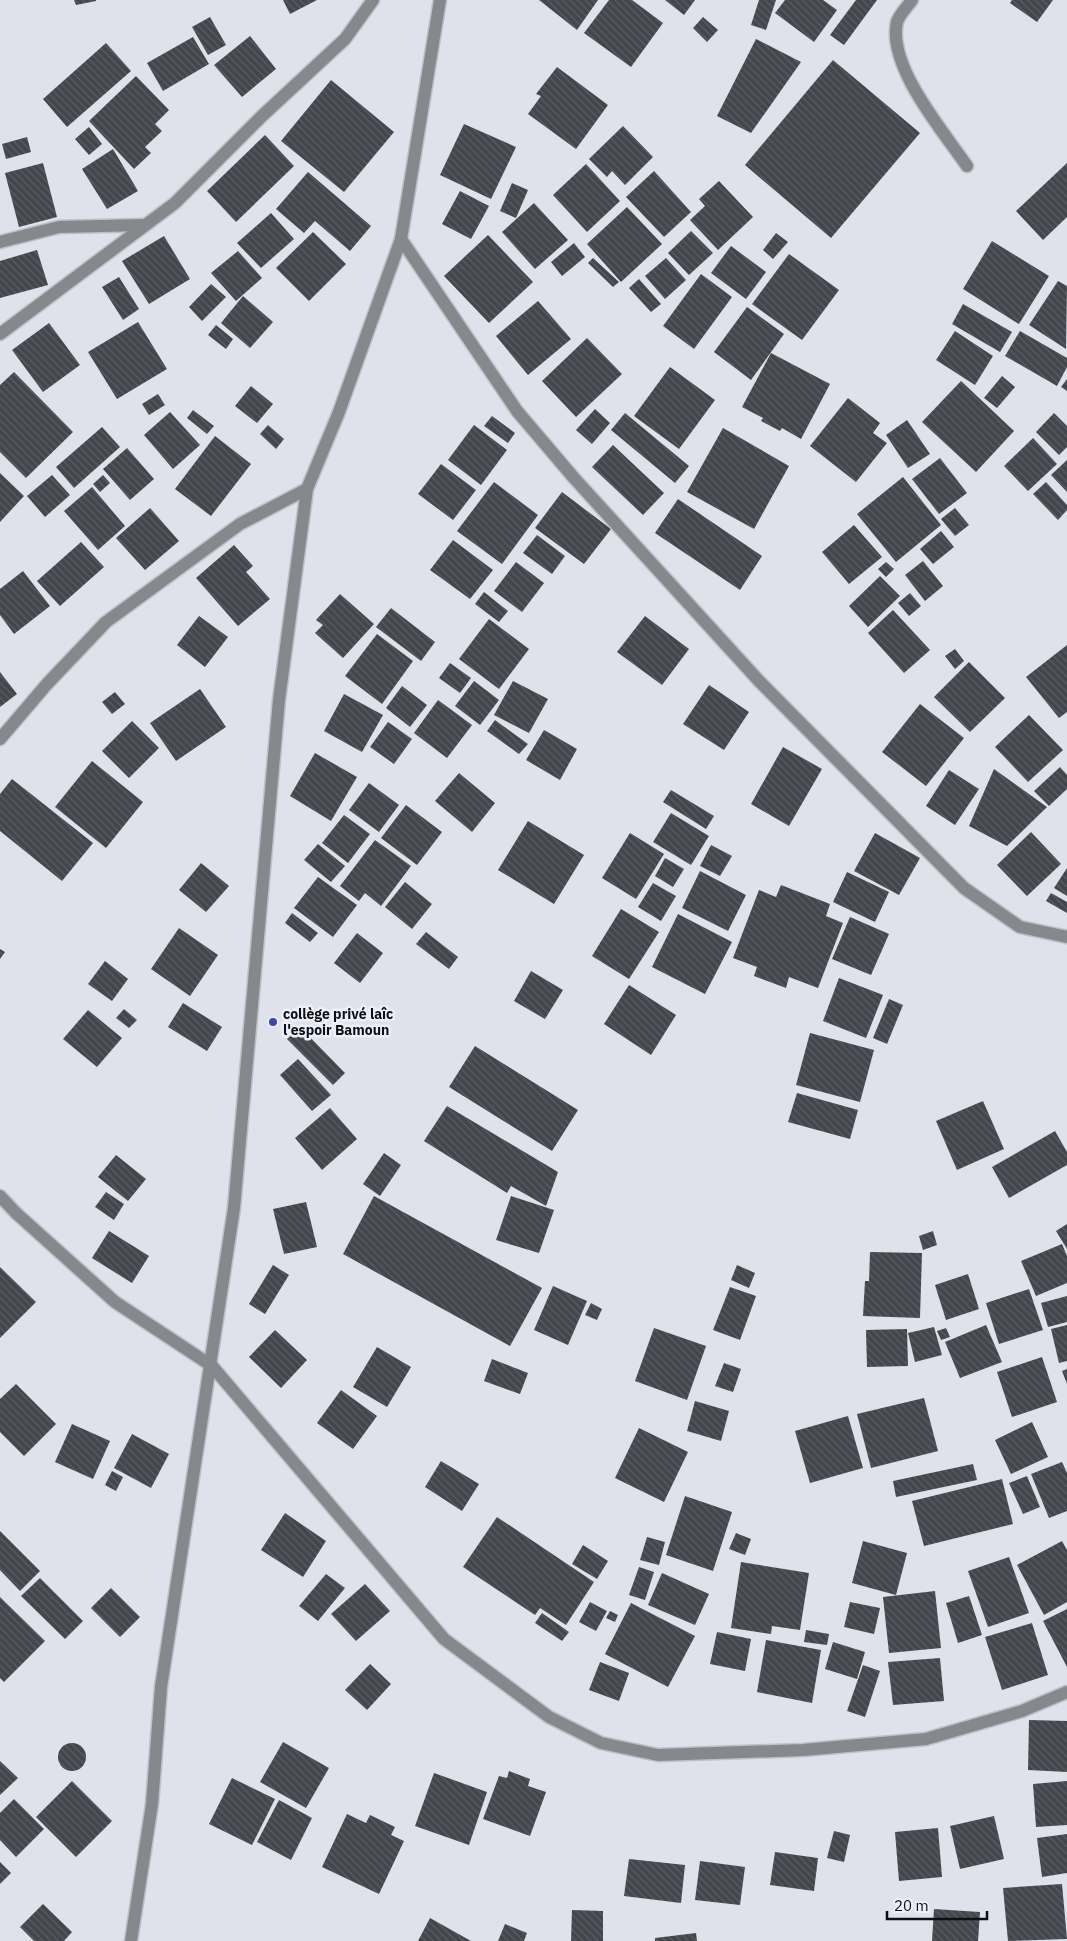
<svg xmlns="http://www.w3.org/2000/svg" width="1067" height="1941" viewBox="0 0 1067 1941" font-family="'IBM Plex Sans',sans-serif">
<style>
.building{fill:url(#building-back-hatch)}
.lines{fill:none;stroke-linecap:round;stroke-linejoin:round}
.street-casing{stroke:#bec0c8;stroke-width:15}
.street{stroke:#87888c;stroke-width:12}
.poi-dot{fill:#3b45b8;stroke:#eceff8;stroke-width:2}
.labels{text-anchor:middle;stroke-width:5;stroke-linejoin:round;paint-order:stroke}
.poi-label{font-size:14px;font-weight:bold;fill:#0e0f12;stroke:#eceff8;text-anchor:start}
</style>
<defs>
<pattern id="building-back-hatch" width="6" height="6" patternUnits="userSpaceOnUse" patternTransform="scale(1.25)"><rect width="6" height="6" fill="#44464d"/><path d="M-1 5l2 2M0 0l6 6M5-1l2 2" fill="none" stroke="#5b5d62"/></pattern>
</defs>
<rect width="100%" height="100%" fill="#dfe2eb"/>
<g class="building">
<path d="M74,0H96V1L76,5Z"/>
<path d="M283,0H317L290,14Z"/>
<path d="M539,0H598L577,30Z"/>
<path d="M609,0H632L663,23L631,67L584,33Z"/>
<path d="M665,0H695L684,15Z"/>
<path d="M759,0H776L766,30L751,25Z"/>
<path d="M785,0H823L837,10L814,42L775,13Z"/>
<path d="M856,0H877L844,45L830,35Z"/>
<path d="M1012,0H1053L1037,22L1010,3Z"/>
<path d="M210,17L226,45L208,55L192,27Z"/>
<path d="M703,17L718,30L707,42L693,28Z"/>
<path d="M250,36L276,69L242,97L214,65Z"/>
<path d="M193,37L209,64L163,91L147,63Z"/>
<path d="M756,39L801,62L751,133L717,116Z"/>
<path d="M106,43L131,71L67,127L43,99Z"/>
<path d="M833,60L920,133L831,238L745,165Z"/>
<path d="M557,67L608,105L576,149L528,114L541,96L536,94Z"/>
<path d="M136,76L169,110L155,124L162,131L145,147L151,153L134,169L89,121Z"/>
<path d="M331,80L394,132L344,192L281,141Z"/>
<path d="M464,124L516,147L491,199L440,175Z"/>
<path d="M623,126L653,157L625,185L612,171L607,177L589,159Z"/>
<path d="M89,127L102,144L89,155L75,139Z"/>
<path d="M265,135L294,166L236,222L207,191Z"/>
<path d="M27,137L31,152L6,159L2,144Z"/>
<path d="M113,149L138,191L107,209L82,169Z"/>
<path d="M43,163L57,217L19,227L5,173Z"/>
<path d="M1067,163V217L1043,240L1016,211Z"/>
<path d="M586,164L620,201L587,232L553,195Z"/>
<path d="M654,171L691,212L664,237L626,197Z"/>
<path d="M308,172L371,226L350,251L315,221L304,233L276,209Z"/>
<path d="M719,181L753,217L718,250L690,220L705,206L699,199Z"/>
<path d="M512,183L528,190L516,218L500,211Z"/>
<path d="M460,191L489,206L471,239L442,224Z"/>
<path d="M534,203L568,240L535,269L502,232Z"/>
<path d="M627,207L662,244L621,282L587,244Z"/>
<path d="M271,213L294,239L261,268L237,243Z"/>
<path d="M691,231L713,253L689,275L668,253Z"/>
<path d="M313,232L346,264L309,301L276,268Z"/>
<path d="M776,233L788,242L773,259L763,250Z"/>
<path d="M488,235L533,282L489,323L444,276Z"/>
<path d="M164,236L190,279L149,304L122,261Z"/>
<path d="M992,241L1049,276L1019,324L963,289Z"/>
<path d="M574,243L585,257L562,276L551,262Z"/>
<path d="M731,246L766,272L746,299L711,273Z"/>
<path d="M37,250L48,285L0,298V261Z"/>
<path d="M238,251L262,278L236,301L211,273Z"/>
<path d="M789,254L839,290L802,340L752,304Z"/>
<path d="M593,258L619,282L613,287L588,263Z"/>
<path d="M666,258L686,280L665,299L645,276Z"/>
<path d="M701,274L732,297L694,349L663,326Z"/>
<path d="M119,277L139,309L123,320L102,287Z"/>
<path d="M639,279L661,304L651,312L629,288Z"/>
<path d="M1058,281L1067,286L1066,349L1029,325Z"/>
<path d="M211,284L226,297L202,321L189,307Z"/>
<path d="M243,296L273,322L250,348L221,323Z"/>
<path d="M538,301L571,339L528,375L496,336Z"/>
<path d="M963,304L1012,332L1000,352L952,324Z"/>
<path d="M747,307L784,334L751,380L714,352Z"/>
<path d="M138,322L167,369L117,399L88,352Z"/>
<path d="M49,323L80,365L43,392L12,350Z"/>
<path d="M216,325L233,339L226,349L208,335Z"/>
<path d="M955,331L993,356L975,385L936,360Z"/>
<path d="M1020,331L1067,358V367L1057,386L1005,356Z"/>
<path d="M587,338L622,374L576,417L542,381Z"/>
<path d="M771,353L830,384L801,439L782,428L780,431L761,421L763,418L742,407Z"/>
<path d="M670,367L715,400L679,449L634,416Z"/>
<path d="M14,372L73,432L26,478L0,452V385Z"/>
<path d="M1002,376L1015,387L997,408L984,398Z"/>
<path d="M1067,379V391L1061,387Z"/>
<path d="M961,381L1014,431L976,472L922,422Z"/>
<path d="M251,386L273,404L257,423L235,406Z"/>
<path d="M158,394L165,405L149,415L142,404Z"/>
<path d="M848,398L880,423L873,433L887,443L856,482L810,446Z"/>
<path d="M595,409L610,423L592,444L576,430Z"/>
<path d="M193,410L214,426L207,434L187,418Z"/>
<path d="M170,412L200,445L173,469L144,435Z"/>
<path d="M625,413L689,466L675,483L611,430Z"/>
<path d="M1054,413L1067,426V447L1059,455L1036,432Z"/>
<path d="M492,416L515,433L508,443L484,426Z"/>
<path d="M907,420L930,454L908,468L886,435Z"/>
<path d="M268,425L284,439L276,449L260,434Z"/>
<path d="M474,425L507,450L481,485L448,460Z"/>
<path d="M102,427L120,447L74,488L56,467Z"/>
<path d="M723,428L789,466L754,529L687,492Z"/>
<path d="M215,436L251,464L211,516L175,489Z"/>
<path d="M1033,438L1057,464L1028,491L1004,466Z"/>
<path d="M613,445L664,493L643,515L592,467Z"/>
<path d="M127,448L154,479L130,500L103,469Z"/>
<path d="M940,458L967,493L939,514L912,479Z"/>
<path d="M1067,460V492L1051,475Z"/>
<path d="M441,464L476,490L453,520L418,494Z"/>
<path d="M0,473L24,496L0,522Z"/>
<path d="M52,475L70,495L45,517L27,496Z"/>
<path d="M103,475L110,483L100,492L93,484Z"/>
<path d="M903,477L941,525L896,562L857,514Z"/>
<path d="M494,482L538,515L502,564L457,531Z"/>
<path d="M1046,482L1067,505V510L1058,520L1033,494Z"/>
<path d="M92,487L125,526L98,550L64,511Z"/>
<path d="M562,492L611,529L584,564L535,528Z"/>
<path d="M678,499L762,556L740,590L655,533Z"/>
<path d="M150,508L179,541L145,570L116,538Z"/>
<path d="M955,508L969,525L955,536L941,519Z"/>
<path d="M854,525L882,557L849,584L822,552Z"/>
<path d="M941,531L954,547L933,564L920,549Z"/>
<path d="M537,535L565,556L552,574L523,553Z"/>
<path d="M453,540L493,570L470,599L430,570Z"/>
<path d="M81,542L104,567L60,606L37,581Z"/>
<path d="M234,545L253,566L246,572L270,599L238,626L196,578Z"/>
<path d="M923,561L943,586L925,601L905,575Z"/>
<path d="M516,562L544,583L522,612L494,591Z"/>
<path d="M886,562L894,569L886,577L878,569Z"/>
<path d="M23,571L50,606L14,634L0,615V589Z"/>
<path d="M880,576L900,596L868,627L849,606Z"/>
<path d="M484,592L508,611L499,622L475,604Z"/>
<path d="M910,593L921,606L909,616L898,603Z"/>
<path d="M340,594L374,624L343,658L315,633L323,625L316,620Z"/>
<path d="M391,608L435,642L421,661L376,627Z"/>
<path d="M893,610L930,650L904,673L868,633Z"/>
<path d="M199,616L228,637L205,667L177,645Z"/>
<path d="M645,616L689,649L662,685L617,652Z"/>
<path d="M489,619L529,649L499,689L459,659Z"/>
<path d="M377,634L413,661L382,704L345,676Z"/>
<path d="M1067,645V712L1059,718L1026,677Z"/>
<path d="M955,649L964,661L955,669L945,656Z"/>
<path d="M969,662L1005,698L970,732L934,697Z"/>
<path d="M450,663L471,678L460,693L439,678Z"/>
<path d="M0,672L17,694L0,707Z"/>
<path d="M474,681L499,700L480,725L455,706Z"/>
<path d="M513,681L548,699L529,733L494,715Z"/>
<path d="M709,685L749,712L724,750L683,724Z"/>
<path d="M402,686L427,705L410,727L386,708Z"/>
<path d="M200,689L226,727L176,761L150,723Z"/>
<path d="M115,692L125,704L112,714L102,702Z"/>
<path d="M344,694L383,715L362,752L324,731Z"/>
<path d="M438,700L472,725L447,758L414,733Z"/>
<path d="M920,704L964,738L926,786L882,752Z"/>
<path d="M1029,715L1063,750L1028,782L995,747Z"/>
<path d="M495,720L528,744L519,754L487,731Z"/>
<path d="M132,721L159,748L129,778L102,751Z"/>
<path d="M388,722L412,739L394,764L370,747Z"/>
<path d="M544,730L577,749L560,780L526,760Z"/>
<path d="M783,747L822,769L789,826L751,804Z"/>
<path d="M315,753L357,777L331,821L290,796Z"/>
<path d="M92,761L143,802L106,848L55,807Z"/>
<path d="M1060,767L1067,775V789L1049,806L1034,791Z"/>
<path d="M994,769L1047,807L1007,846L969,826Z"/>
<path d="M949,770L979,789L955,825L926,806Z"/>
<path d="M459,773L495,803L472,832L435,801Z"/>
<path d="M12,779L93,843L62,881L0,831V794Z"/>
<path d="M369,783L399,805L379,832L349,810Z"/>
<path d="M671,790L714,816L706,829L663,802Z"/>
<path d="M406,805L442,832L417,865L381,838Z"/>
<path d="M671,813L709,836L691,865L653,842Z"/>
<path d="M344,815L370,834L348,863L322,843Z"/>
<path d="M528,821L584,855L554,904L498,870Z"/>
<path d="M1031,832L1061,864L1027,896L997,865Z"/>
<path d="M630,833L664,854L636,899L602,878Z"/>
<path d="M875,833L920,858L899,895L854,871Z"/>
<path d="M375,840L411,866L381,906L365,893L359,901L340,886Z"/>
<path d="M318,844L345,866L331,882L304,860Z"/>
<path d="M711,845L732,856L720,876L700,866Z"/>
<path d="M665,858L684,869L673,887L655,876Z"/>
<path d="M201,863L229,886L206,912L179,890Z"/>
<path d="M1067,868V896L1054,888Z"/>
<path d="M700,871L746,895L728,931L682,908Z"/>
<path d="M847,872L889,892L875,922L833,902Z"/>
<path d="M318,877L357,905L333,937L294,908Z"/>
<path d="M405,882L432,904L412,929L385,907Z"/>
<path d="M653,883L676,896L661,921L638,907Z"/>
<path d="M781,885L830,904L826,916L843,923L818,988L789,977L786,988L754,976L757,967L733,958L759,890L776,897Z"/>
<path d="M1051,893L1067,902V913L1046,901Z"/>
<path d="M621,909L659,932L629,979L592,956Z"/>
<path d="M292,913L318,933L310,942L285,923Z"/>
<path d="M678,914L732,942L705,994L652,967Z"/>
<path d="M850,917L889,934L871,975L832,959Z"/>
<path d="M179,928L218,955L190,996L151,969Z"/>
<path d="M426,932L458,957L449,969L416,944Z"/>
<path d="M357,933L383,953L360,983L334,963Z"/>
<path d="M0,949L5,952L0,959Z"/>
<path d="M105,961L128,979L112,1001L88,984Z"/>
<path d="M531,971L563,990L545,1019L514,1001Z"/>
<path d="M839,978L883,995L866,1038L823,1021Z"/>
<path d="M629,985L676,1015L651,1055L604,1024Z"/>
<path d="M889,999L903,1005L887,1044L873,1038Z"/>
<path d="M183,1003L222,1027L207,1051L168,1027Z"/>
<path d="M124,1009L137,1020L129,1028L116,1018Z"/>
<path d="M88,1010L122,1038L97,1067L63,1039Z"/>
<path d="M300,1027L345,1073L333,1085L287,1039Z"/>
<path d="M810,1033L874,1050L860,1102L796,1085Z"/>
<path d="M475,1046L578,1110L552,1151L449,1087Z"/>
<path d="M298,1059L331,1095L312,1111L280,1075Z"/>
<path d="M797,1093L858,1110L850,1139L788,1122Z"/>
<path d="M983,1101L1004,1149L957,1170L936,1121Z"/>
<path d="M447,1106L558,1172L546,1206L511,1186L507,1193L424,1141Z"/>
<path d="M330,1108L357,1139L322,1170L295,1138Z"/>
<path d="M1055,1131L1067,1152V1165L1009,1198L992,1167Z"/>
<path d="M384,1153L401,1165L380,1196L363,1184Z"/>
<path d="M116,1155L146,1179L128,1201L98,1177Z"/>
<path d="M106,1192L124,1204L114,1220L95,1207Z"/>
<path d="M374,1196L542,1288L510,1346L343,1254Z"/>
<path d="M511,1196L554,1210L539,1253L496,1240Z"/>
<path d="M306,1202L317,1247L284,1254L273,1209Z"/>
<path d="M1067,1224V1249L1056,1231Z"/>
<path d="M109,1231L149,1256L132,1283L92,1258Z"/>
<path d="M933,1231L937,1245L923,1250L919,1236Z"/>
<path d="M1062,1244L1067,1256V1283L1036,1296L1021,1261Z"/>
<path d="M870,1252L922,1253L920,1318L863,1316L865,1281H869Z"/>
<path d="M273,1265L289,1275L265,1314L249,1304Z"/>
<path d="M737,1265L755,1273L749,1288L731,1280Z"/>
<path d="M0,1267L36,1302L0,1338Z"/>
<path d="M968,1274L979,1309L946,1320L935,1285Z"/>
<path d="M553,1286L587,1301L568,1345L534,1330Z"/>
<path d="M730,1287L756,1296L740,1340L713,1330Z"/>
<path d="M1029,1289L1043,1330L999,1344L986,1303Z"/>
<path d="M1067,1296V1322L1048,1327L1041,1303Z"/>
<path d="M591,1303L602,1309L597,1320L585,1315Z"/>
<path d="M986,1325L1002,1362L960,1378L945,1342Z"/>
<path d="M1067,1325V1361L1059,1363L1051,1329Z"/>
<path d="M934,1327L942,1355L915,1362L908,1333Z"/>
<path d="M654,1328L706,1346L687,1400L635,1381Z"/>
<path d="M946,1328L950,1337L941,1340L937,1331Z"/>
<path d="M907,1329L908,1366L867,1367L866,1330Z"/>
<path d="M275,1330L307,1360L281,1388L249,1357Z"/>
<path d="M377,1347L411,1367L387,1407L353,1387Z"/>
<path d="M1042,1357L1057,1402L1012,1417L997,1372Z"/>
<path d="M492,1359L528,1373L520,1394L484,1381Z"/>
<path d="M724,1363L741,1369L733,1392L715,1386Z"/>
<path d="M1067,1369V1384L1062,1371Z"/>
<path d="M16,1384L56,1424L24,1456L0,1432V1399Z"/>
<path d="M341,1390L377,1416L353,1449L317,1423Z"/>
<path d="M924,1398L938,1451L871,1468L857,1414Z"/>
<path d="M695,1401L729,1411L721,1441L687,1431Z"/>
<path d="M848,1416L863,1468L810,1483L795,1431Z"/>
<path d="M1032,1422L1048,1457L1011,1474L995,1440Z"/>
<path d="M72,1424L110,1441L93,1479L55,1462Z"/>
<path d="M639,1428L688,1452L664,1502L615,1478Z"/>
<path d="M132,1434L169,1454L151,1488L114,1468Z"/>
<path d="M441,1461L479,1484L462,1511L425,1487Z"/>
<path d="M1062,1462L1067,1473V1511L1049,1518L1031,1474Z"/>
<path d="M973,1464L977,1480L896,1497L893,1481Z"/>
<path d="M112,1471L123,1477L116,1491L105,1485Z"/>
<path d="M1027,1476L1040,1507L1023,1514L1009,1483Z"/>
<path d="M1002,1479L1013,1524L924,1546L912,1501Z"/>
<path d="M685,1496L732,1512L713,1571L666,1555Z"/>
<path d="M285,1513L326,1541L303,1577L261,1550Z"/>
<path d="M497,1517L594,1582L566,1625L540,1608L535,1615L463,1567Z"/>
<path d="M0,1531L40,1571L20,1591L0,1570Z"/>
<path d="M736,1533L751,1539L745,1555L729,1549Z"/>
<path d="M647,1537L665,1542L659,1565L640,1560Z"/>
<path d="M863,1541L907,1553L896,1595L852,1583Z"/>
<path d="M1062,1541L1067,1550V1602L1044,1615L1017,1565Z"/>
<path d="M583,1545L608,1561L597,1579L572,1564Z"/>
<path d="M1009,1557L1029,1613L988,1627L968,1571Z"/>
<path d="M741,1562L809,1573L800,1630L772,1626L771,1634L731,1628Z"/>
<path d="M639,1567L654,1572L645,1600L629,1595Z"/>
<path d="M662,1573L709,1594L695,1625L648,1605Z"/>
<path d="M326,1574L345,1588L318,1621L299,1606Z"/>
<path d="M40,1578L83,1621L65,1639L21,1596Z"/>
<path d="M365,1584L390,1611L356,1641L331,1614Z"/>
<path d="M111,1588L140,1617L120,1637L91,1608Z"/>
<path d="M935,1591L941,1648L889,1653L883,1597Z"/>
<path d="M969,1596L982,1635L958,1643L946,1603Z"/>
<path d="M0,1597L45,1641L4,1682L0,1678Z"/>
<path d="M590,1602L607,1611L596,1631L579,1622Z"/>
<path d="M850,1602L880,1608L874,1634L844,1627Z"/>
<path d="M631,1603L695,1636L668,1687L605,1654Z"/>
<path d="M1067,1609V1667L1043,1621Z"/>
<path d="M610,1611L618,1615L615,1622L606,1618Z"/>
<path d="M542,1613L569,1632L562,1641L535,1623Z"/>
<path d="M1032,1623L1048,1675L1002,1690L985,1637Z"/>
<path d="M806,1630L829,1634L827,1645L804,1642Z"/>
<path d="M717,1632L751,1639L745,1671L710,1664Z"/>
<path d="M766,1640L821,1650L812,1703L757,1692Z"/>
<path d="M833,1642L865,1652L857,1679L825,1669Z"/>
<path d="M940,1658L944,1701L893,1705L888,1662Z"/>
<path d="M600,1662L629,1673L619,1701L589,1690Z"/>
<path d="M370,1664L391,1684L367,1710L345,1690Z"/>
<path d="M863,1665L880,1671L865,1717L847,1711Z"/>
<path d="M1029,1720L1067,1721V1772L1028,1770Z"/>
<path d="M283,1742L329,1768L306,1808L260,1782Z"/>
<circle cx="72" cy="1757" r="14"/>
<path d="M0,1761L18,1778L0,1795Z"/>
<path d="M509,1771L530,1779L528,1786L546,1792L530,1836L483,1819L499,1776L507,1778Z"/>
<path d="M434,1773L487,1792L469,1845L415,1826Z"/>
<path d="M232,1778L275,1799L252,1845L209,1824Z"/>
<path d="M72,1781L112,1821L76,1857L36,1817Z"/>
<path d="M1067,1781V1825L1036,1827L1033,1784Z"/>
<path d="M14,1799L44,1829L16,1857L0,1840V1813Z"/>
<path d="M279,1800L312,1818L291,1860L257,1842Z"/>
<path d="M347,1814L366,1823L370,1815L395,1827L391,1835L404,1841L379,1894L322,1867Z"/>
<path d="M994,1816L1004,1859L960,1869L950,1826Z"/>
<path d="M938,1828L942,1877L899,1881L895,1832Z"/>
<path d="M834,1831L850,1835L844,1862L827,1858Z"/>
<path d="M1067,1834V1873L1042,1877L1037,1838Z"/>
<path d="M775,1852L818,1858L814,1891L770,1885Z"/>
<path d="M629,1859L685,1865L681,1903L624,1896Z"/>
<path d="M700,1861L745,1867L740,1905L695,1900Z"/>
<path d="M0,1862L11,1873L0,1884Z"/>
<path d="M1062,1884L1067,1939L1008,1941L1003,1888Z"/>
<path d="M43,1904L72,1932L64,1941H34L20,1927Z"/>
<path d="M934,1909L980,1912L978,1941H932Z"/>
<path d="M572,1910L603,1911V1941H571Z"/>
<path d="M430,1918L471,1941H418Z"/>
<path d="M505,1924L527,1933L524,1941H498Z"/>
<path d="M696,1933L697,1941H655V1938Z"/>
</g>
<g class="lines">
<defs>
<g id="street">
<path d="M912,0C908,6 899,15 897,22C887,66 943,131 967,166"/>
<path d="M401,239L517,411L574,478L759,681L964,888L1020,927L1067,937"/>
<path d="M0,242L59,227L145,225"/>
<path d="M0,334L175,203L262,116L345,39L373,0"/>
<path d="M0,739L47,684L106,622L240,524L307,489"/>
<path d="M0,1196L16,1213L115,1302L212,1366L444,1639L549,1717L601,1743L658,1755L803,1750L926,1739L1022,1711L1067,1692"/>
<path d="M131,1941L152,1804L161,1687L234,1208L279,700L307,489L339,412L401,239L440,0"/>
</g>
</defs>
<use href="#street" class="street-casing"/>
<use href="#street" class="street"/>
</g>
<circle class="poi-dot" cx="273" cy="1022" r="5"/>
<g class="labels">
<g class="poi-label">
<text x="283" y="1019">collège privé laîc<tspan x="283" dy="16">l'espoir Bamoun</tspan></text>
</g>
</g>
<path d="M887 1911v8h100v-8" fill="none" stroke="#0e0f12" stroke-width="2.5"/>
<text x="894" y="1911" font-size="15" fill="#0e0f12" stroke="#eceff8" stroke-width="4" paint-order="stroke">20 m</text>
</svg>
